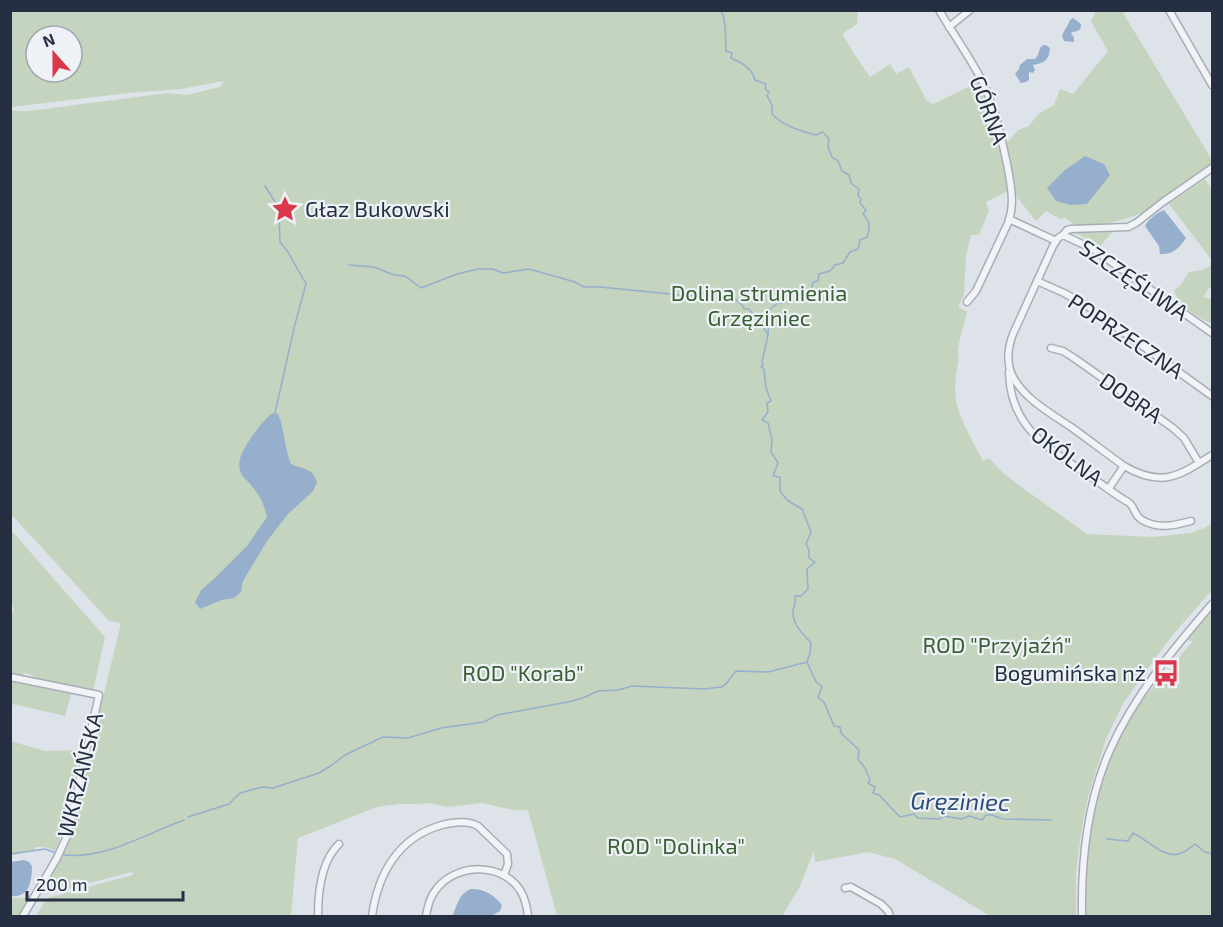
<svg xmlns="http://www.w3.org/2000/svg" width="1223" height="927" viewBox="0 0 1223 927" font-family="'Exo 2',sans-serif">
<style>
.green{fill:#c4d4bf;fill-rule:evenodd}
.water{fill:#96afcd}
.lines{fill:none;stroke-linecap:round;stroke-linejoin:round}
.stream{stroke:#96afcd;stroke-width:1.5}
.minor-casing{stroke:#a7adb7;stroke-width:9}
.minor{stroke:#f2f3f7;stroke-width:6}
.labels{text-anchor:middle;stroke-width:4.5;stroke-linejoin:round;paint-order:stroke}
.street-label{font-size:22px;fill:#262f42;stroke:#eef2f7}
.poi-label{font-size:22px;fill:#262f42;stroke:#eef2f7;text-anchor:start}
.park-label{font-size:22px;fill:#395f32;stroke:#eef2f7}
.water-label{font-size:24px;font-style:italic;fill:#2c4d7a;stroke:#eef2f7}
</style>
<rect width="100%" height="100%" fill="#dee3e9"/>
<g class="green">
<path d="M11,11H858L857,24L842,34L853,52L870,77L890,64L896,74L909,67L926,100L933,104L979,82C995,117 1002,153 1009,191L986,202L989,211L979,235H971L966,256L964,295L958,307L967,312C964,324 960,336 958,349C958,354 959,359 958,363C956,375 954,387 956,400C959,418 974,444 983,461L989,458L1002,472L1016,483L1087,534L1153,537L1191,533L1204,528L1212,523V590L1170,638L1124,702L1106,739L1088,797L1082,827L1076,872V916H990L895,859L868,852L815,862L814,851L799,888L782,916H557L528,810H513L482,803L447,807L430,803L417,804H399L377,807L298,838L291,916H36L47,898L133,875L132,872L46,894L39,893L60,855L85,772L121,623L109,621L11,514V111H29L168,93L187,95L220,87L224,81L181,89L129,93L11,107ZM36,36H72V72H36Z"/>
<path d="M1096,11H1122L1212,160V165L1142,213L1125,219L1105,224L1077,226L1065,218L1060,219L1046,211L1036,221L1020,201L1013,189L1006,144L1018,130L1029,126L1038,114L1054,105L1060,89L1073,94L1108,51L1091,21Z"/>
<path d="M1205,179L1212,190V288H1209L1203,297L1212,299V322L1210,323C1197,317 1179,305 1174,291L1181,284L1189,272L1203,270L1210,266L1211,259L1169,204Z"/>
<path d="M1112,232L1102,244L1099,246L1076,233Z"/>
<path d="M11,530L105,637L93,691L34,678L32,675L24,673L22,675L11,673V620L14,607L10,606Z"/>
<path d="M1212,608V916H1084C1086,836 1093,778 1136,708C1144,697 1154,687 1162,675L1164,676C1173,664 1183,653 1193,641L1185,640Z"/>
<path d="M11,681L71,694L65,716L13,704L11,713Z"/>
<path d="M10,741L45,751L80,750L61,836L55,851L45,847H35L34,851L11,855Z"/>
<path d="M11,898H28L19,916H11Z"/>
</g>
<g class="water">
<path d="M1073,18L1081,24C1081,33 1076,30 1071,33L1074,38V42L1064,41L1062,36C1064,30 1068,26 1070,20Z"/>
<path d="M1043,45H1046L1050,48C1049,61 1044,63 1033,65L1035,70L1033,73L1029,72V80L1026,82L1021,83L1015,74L1019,69L1020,65L1027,59H1035L1038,55L1040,48Z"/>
<path d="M1085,156L1104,164L1110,175L1087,204L1071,205L1056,201L1047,188L1065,170Z"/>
<path d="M1164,210L1186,238C1179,248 1173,255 1160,254L1159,246L1145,226C1148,219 1157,213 1164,210Z"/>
<path d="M273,413L278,414C285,430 284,448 291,464C304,470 312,467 317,482L313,491L288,514L267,541L243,581L241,592L234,598L222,600L200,609L195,602L201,590L214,579L247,546L267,517C264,503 259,494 250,484C248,481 242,477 241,473C239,470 239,462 240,459C242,448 263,419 273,413Z"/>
<path d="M24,860L29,862L32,866C32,881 29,898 11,896V862Z"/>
<path d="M471,889C485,889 494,895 502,905L500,911L491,916H452C458,905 458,894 471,889Z"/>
</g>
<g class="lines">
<g class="stream">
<path d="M721,10C727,23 725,37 726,51L732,53L731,58C742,63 752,68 755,80L766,84L765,89L769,92L767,96L772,105V114C783,126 801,131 816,135L823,132L829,139L828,147L832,157L838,161L842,171L849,175L851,183L859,189L858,196L861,199L860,203L866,210L863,214C871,222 870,227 867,237L860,240L858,249L850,252L843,263L835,265L830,271L819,274L818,281L813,282L811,290C804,292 798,292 791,294L790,302L778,303L769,310L768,335L762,362L763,365L761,367L764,369L766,388L771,401L767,403L768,412L762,420L768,423L772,440L771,452L778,463L773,476L780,477V491L787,500L802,509L811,532L806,544L809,550V558L815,562L807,569L808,589L801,596H795C796,604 794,605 793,611C792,624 803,634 811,643L810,653L807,662L816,682L822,686L818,698L824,702L834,726L840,727L841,733L859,750L858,759L865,768L870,780L868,783L875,787L873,793L879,795L900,817L914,814L918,818L939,819L944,816L961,819L969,816L982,820L986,815H992L1003,819L1052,820"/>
<path d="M265,186L279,208L280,242L288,252L306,284L295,324L275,413"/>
<path d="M349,265L374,267L394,275L405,276L421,288L457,274L478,269H493L503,273L529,269L575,282L584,287H600L691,296L710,291L722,295L727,292L743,306L744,309H749C755,318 763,325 768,335"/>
<path d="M188,817L229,804L240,793L262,787L273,788L319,773L332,765L345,755L383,737L408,738L441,728L484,722L497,715L568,702L583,698L598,691L618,690L632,686L704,689L721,687L726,684L736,671L768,672L807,662"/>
<path d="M1107,839L1128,841L1133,833C1146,839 1164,858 1178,854C1184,853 1190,848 1195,844L1205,852L1212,854"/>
<path d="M10,854L45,849L56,853"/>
<path d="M64,855C107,859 145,834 184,820"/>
</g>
<defs>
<g id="minor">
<path d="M939,10C953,34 972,60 984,85C996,111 1002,140 1008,169C1011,187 1015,204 1008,223L976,291L967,302"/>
<path d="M1169,10L1212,85"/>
<path d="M949,27L970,10"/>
<path d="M1009,219L1056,241"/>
<path d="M1063,235L1067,230L1071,229L1128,227L1136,223L1163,202L1212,168"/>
<path d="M1037,281L1064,293L1086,305L1212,396"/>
<path d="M1212,333L1093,249L1063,235L1058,238L1053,246L1013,334C1008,347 1006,361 1012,375C1023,398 1050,413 1071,427C1089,440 1106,453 1124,466C1162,488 1179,476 1212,455"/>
<path d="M1051,348L1063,351L1074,358L1173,428L1184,438L1199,463"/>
<path d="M1009,372C1010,428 1048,448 1090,476C1103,485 1115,495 1128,502C1136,507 1133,517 1146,522C1161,529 1176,525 1191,521"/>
<path d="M1109,488L1124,466"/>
<path d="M10,677L99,695L67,836L57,858L23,916"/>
<path d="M845,888L851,887L881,904L888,911L890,916"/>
<path d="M318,916C318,893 321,861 339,844"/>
<path d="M372,916C378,874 398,837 442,825C454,822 467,820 478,826L507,854L508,864L504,875"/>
<path d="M426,916C428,905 430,896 438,887C459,863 502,863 520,890C525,898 527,907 528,916"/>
<path d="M1082,916C1081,860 1087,802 1110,750C1134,696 1174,648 1212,604"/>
</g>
</defs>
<use href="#minor" class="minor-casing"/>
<use href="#minor" class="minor"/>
</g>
<defs>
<symbol id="sight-bare" viewBox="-9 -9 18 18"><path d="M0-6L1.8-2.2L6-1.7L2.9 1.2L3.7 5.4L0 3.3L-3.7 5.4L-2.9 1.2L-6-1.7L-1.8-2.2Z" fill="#db374b" stroke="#eef2f7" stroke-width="2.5" paint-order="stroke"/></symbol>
<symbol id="bus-bare" viewBox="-9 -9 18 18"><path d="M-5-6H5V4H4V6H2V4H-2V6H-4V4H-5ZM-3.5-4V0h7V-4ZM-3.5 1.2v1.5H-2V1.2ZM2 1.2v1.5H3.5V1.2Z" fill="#db374b" stroke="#eef2f7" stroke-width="2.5" paint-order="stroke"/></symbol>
</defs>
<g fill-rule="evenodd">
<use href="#sight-bare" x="266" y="190" width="38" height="38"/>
<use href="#bus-bare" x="1147" y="654" width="38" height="38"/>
</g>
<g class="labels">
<g class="street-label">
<text transform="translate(989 110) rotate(70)" y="8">GÓRNA</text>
<text transform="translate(1134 280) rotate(34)" y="8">SZCZĘŚLIWA</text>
<text transform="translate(1126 336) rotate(34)" y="8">POPRZECZNA</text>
<text transform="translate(1131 398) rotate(35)" y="8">DOBRA</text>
<text transform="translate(1067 456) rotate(37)" y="8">OKÓLNA</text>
<text transform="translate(80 775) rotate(-76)" y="8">WKRZAŃSKA</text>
</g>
<g class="poi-label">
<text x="305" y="217">Głaz Bukowski</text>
<text x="1146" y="681" text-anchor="end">Bogumińska nż</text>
</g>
<g class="park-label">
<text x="759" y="301">Dolina strumienia<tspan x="759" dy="25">Grzęziniec</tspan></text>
<text x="997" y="653">ROD "Przyjaźń"</text>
<text x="523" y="681">ROD "Korab"</text>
<text x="676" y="854">ROD "Dolinka"</text>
</g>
<g class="water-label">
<text transform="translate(960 802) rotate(1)" y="8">Gręziniec</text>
</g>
</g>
<rect width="1223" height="927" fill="none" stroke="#262f42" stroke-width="24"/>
<g transform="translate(54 54) rotate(339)"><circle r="28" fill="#eef2f7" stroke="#9ea4af" stroke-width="1.5"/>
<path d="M0-4.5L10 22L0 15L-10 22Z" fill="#db374b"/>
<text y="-9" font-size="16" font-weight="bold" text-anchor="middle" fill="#262f42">N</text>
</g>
<path d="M27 891v9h156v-9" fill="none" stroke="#262f42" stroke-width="3"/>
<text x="36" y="891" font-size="18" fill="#262f42" stroke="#eef2f7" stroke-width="4.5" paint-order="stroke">200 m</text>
</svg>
